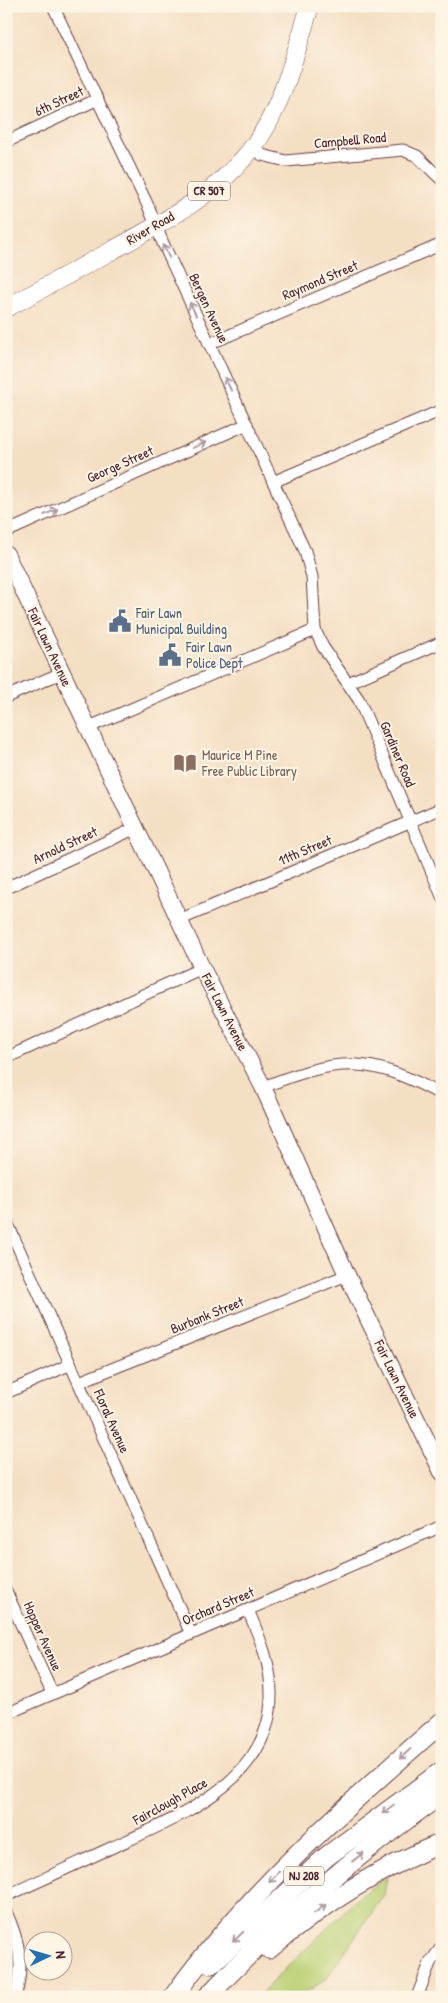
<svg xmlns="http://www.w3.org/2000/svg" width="448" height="2003" viewBox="0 0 448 2003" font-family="'Patrick Hand',sans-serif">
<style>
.green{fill:#bad175;stroke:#827850}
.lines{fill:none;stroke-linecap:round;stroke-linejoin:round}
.minor-casing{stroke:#643c42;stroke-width:13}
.secondary-casing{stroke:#643c42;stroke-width:18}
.primary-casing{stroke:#643c42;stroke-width:19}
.trunk-casing{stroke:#643c42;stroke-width:21}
.minor{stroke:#fff;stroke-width:11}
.secondary{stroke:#fff;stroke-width:16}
.primary{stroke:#fff;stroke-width:18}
.trunk{stroke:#fff;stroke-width:19}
.oneway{stroke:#ae9aa0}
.labels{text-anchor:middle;stroke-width:4;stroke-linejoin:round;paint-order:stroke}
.shield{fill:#fcf5e5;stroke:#7f5f63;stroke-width:1}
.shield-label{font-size:12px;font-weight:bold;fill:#4a1f2b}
.street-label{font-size:14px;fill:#4a1f2b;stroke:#fcf5e5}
.service-label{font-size:14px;fill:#4e5e75;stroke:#fcf5e5;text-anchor:start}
.education-label{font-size:14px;fill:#785e54;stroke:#fcf5e5;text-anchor:start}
</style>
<rect width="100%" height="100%" fill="#fcf5e5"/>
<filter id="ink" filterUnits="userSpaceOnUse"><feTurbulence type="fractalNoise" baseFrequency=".02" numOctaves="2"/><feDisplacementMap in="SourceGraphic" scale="10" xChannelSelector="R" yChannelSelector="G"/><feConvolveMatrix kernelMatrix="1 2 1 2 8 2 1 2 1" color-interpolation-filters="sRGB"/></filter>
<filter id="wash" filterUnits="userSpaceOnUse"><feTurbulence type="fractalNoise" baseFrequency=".0096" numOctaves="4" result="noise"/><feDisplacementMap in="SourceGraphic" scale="20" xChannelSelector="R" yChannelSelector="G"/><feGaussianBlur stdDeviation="1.12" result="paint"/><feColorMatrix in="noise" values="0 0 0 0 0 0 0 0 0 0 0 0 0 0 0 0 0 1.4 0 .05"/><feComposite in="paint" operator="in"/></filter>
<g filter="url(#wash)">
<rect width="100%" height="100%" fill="#f5dfc3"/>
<path class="green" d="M387,1877L384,1895L326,1979L299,1997H257L362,1894Z"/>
</g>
<g filter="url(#ink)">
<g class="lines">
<defs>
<g id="minor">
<path d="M53,6L149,208L162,241L305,551L312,577L315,630L323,647L359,700L442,896"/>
<path d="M6,142L98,99"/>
<path d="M254,147L262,155L286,161L403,150L417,156L442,180"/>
<path d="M209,344L442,244"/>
<path d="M273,482L442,410"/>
<path d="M6,532L247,424"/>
<path d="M348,683L442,642"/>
<path d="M6,697L61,673"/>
<path d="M87,728L315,630"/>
<path d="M6,888L136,828"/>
<path d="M179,920L442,808"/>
<path d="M6,1058L202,968"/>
<path d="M263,1087C340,1057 368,1055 442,1095"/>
<path d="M6,1220L191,1634"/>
<path d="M79,1382L347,1275"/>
<path d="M6,1393L71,1364"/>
<path d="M6,1591L52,1693"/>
<path d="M6,1714L442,1526"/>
<path d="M6,1896C42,1880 78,1863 113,1847C179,1817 273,1780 271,1693C271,1663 259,1636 248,1610"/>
<path d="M6,1912C19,1940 25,1967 15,1997"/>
<path d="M417,1997L430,1963L440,1949"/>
</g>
<path id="secondary" d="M6,554L202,968L263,1087L347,1275L442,1472"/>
<path id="primary" d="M6,308C42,289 78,269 113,250C164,222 217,194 253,147C282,109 296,51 310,6"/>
<g id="trunk">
<path d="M269,1949C321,1905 378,1869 442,1843"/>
<path d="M211,1964L326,1857L442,1771"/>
<path d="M173,1997C248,1892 345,1807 442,1722"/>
<path d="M207,1997C279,1921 356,1854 442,1794"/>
</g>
</defs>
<use href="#minor" class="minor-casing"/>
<use href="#secondary" class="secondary-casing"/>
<use href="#primary" class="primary-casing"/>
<use href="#trunk" class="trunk-casing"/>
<use href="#minor" class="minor"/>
<use href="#secondary" class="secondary"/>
<use href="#primary" class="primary"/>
<use href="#trunk" class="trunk"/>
</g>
<defs><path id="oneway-shaft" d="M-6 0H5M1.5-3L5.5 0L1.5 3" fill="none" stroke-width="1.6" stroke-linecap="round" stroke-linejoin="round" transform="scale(1.25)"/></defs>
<g class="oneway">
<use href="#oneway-shaft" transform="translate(166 251) rotate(-115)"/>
<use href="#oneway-shaft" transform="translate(193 309) rotate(-115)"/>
<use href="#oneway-shaft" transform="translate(228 384) rotate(-115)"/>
<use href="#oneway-shaft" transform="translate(199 445) rotate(-24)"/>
<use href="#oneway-shaft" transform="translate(51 512) rotate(-24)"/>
<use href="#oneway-shaft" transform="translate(405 1754) rotate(138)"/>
<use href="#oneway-shaft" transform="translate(388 1809) rotate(143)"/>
<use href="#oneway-shaft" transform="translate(358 1857) rotate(-38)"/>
<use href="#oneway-shaft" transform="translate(274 1877) rotate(133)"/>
<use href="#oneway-shaft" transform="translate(320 1909) rotate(-36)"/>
<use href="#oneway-shaft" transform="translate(238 1937) rotate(136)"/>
</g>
</g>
<defs>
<symbol id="civic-bare" viewBox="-9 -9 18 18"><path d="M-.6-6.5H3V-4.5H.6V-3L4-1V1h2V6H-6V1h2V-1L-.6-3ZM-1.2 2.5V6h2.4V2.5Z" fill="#5c6f8a" stroke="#fcf5e5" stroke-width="2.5" paint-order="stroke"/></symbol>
<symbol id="library-bare" viewBox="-9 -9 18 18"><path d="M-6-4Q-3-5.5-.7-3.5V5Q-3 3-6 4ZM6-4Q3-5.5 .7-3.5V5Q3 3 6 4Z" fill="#8d6e63" stroke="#fcf5e5" stroke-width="2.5" paint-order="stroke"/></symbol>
</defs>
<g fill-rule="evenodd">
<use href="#civic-bare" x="104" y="605" width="32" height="32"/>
<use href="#civic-bare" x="154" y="639" width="32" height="32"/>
<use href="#library-bare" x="169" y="747" width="32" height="32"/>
</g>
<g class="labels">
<g class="shield">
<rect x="188" y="181.5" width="42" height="19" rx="4"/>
<rect x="284" y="1866.5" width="40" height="19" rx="4"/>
</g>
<g class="shield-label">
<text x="209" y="195">CR 507</text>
<text x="304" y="1880">NJ 208</text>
</g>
<g class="street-label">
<text transform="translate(59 101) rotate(-25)" y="5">6th Street</text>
<text transform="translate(350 140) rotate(-5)" y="5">Campbell Road</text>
<text transform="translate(150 228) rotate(-30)" y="5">River Road</text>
<text transform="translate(320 280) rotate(-23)" y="5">Raymond Street</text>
<text transform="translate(209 308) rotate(65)" y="5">Bergen Avenue</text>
<text transform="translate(120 464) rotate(-24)" y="5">George Street</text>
<text transform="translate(50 647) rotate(65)" y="5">Fair Lawn Avenue</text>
<text transform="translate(398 754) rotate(67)" y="5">Gardiner Road</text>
<text transform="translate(65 845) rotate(-25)" y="5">Arnold Street</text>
<text transform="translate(305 850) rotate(-23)" y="5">11th Street</text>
<text transform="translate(225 1012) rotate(63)" y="5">Fair Lawn Avenue</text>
<text transform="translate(207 1315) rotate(-22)" y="5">Burbank Street</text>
<text transform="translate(397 1379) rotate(64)" y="5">Fair Lawn Avenue</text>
<text transform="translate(112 1421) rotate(66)" y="5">Floral Avenue</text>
<text transform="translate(218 1606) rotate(-23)" y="5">Orchard Street</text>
<text transform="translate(43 1636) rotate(66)" y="5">Hopper Avenue</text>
<text transform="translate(170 1801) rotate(-29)" y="5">Fairclough Place</text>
</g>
<g class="service-label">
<text x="136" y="618">Fair Lawn<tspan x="136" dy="16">Municipal Building</tspan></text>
<text x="186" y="652">Fair Lawn<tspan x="186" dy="16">Police Dept</tspan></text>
</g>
<g class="education-label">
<text x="202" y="760">Maurice M Pine<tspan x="202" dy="16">Free Public Library</tspan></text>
</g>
</g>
<rect width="448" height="2003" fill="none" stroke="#fcf5e5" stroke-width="25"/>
<g transform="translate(48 1956) rotate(85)"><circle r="24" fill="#fcf5e5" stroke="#b59f9b"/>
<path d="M0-4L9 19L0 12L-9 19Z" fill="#1f6fb2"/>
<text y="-8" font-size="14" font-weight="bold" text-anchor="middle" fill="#4a1f2b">N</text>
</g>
</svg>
